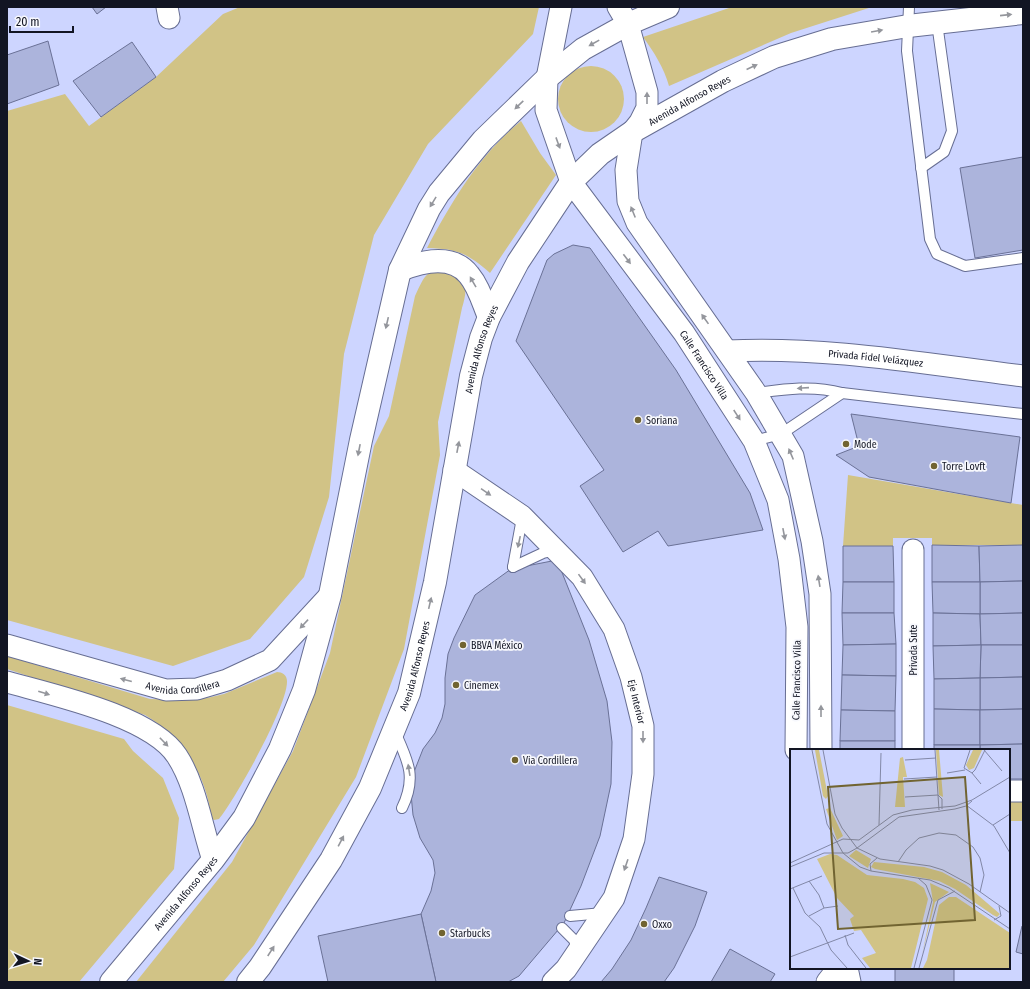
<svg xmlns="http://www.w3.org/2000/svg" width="1030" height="989" viewBox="0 0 1030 989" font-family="'Fira Sans Condensed',sans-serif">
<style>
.green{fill:#d1c386}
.building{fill:#acb4dc;stroke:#6a7196}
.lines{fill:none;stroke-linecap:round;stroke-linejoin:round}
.lane-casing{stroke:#676e93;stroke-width:12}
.street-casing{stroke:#676e93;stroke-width:23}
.secondary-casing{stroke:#676e93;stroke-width:24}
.lane{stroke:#fff;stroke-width:10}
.street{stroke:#fff;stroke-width:21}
.secondary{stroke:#fff;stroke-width:22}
.oneway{fill:#94969c}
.poi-dot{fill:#716431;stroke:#f7f8fd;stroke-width:1.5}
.labels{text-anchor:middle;stroke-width:3.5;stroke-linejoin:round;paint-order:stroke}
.street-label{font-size:10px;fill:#121523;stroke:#f7f8fd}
.poi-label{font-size:10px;fill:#121523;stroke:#f7f8fd;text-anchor:start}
.inset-road{fill:none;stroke:#8288a7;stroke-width:1}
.view{fill:#716431;fill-opacity:0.15;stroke:#716431;stroke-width:2}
.inset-edge{fill:none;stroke:#121523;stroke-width:2}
</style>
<rect width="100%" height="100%" fill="#cdd5ff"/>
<g class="green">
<path d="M240,7H539L533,34L428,144L374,235L344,354L329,497L304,577L250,639L173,666L7,620V111L65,94L89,126L156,77L223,14Z"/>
<path d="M732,7H872L791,33L669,86C664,68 654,52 643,37Z"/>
<circle cx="591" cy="99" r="33"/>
<path d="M521,121L540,153L556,175L490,273C467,253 458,249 427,248C452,201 479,155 521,121Z"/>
<path d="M449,266C465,282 469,285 462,308L438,422L440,455L404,649L356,777L254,945L223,982H136L232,862L293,751L330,653L374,446L389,416L415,296C426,273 425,272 449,266Z"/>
<path d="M848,475L1023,505V545H932V538H893V546H843Z"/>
<path d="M7,656L150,699L183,700L207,698L224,694L277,672C282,672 287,675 287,681C288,705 236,798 219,819L214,820L211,818C207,775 182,737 145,715L7,669Z"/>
<path d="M7,705L124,739L133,751L163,778L179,818L174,869L79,982H7Z"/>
<rect x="1009" y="797" width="14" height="24"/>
</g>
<g class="building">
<path d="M92,7H106L97,14Z"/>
<path d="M48,41L59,85L7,104V55Z"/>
<path d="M132,42L156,77L101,117L73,81Z"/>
<path d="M1023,157V250L975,258L960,168Z"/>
<path d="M573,245L590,248L676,370L750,493L763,530L668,546L658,531L623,552L580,486L604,470L516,341L547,260L554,254Z"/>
<path d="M851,414L1020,437L1011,503L869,477L836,455L859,446Z"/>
<path d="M932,545L979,546L980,582H932Z"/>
<path d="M1023,545V581L980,582L979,546Z"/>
<path d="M843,546H893L894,582H843Z"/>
<path d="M557,560L589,640L607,701L612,742L611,784L600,836L581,886L564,923L519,976L508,982H436L421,914L431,891L435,873L433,860L420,838L413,815L411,794L414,772L423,749L435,733L442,718L445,704V678L448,654L454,638L475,595L511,569Z"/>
<path d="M1023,581V613L980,614V582Z"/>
<path d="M843,582H894V613H842Z"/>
<path d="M932,582H980V614L933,613Z"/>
<path d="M842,613H894L896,644L843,645Z"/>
<path d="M933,613L980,614L981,645L933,646Z"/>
<path d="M1023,613V645H981L980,614Z"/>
<path d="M896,644V676L842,675L843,645Z"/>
<path d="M981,645H1023V677L980,678Z"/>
<path d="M981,645L980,678L934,679L933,646Z"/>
<path d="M842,675L896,676L895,711L841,710Z"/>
<path d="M1023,677V709L980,710V678Z"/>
<path d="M980,678V710L934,709V679Z"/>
<path d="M934,709L980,710V745H934Z"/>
<path d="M1023,709V744L980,745V710Z"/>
<path d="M841,710L895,711V741H840Z"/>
<rect x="840" y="741" width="55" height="9"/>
<path d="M1023,744V779H1009V750H980V745Z"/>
<rect x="934" y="745" width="46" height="5"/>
<path d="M659,877L707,892L695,926L674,968L664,982H601L612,969L631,940L646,908Z"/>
<path d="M421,914L436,982H328L318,936Z"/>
<path d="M1022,926H1023V954L1016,952Z"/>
<path d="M730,949L775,974L770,982H711Z"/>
<rect x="895" y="968" width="59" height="14"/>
</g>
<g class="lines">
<defs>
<g id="lane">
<path d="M909,7L907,51L930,239L937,254L965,266L1023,258"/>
<path d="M921,168L944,152L952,131L937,23"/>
<path d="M756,393C785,389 813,385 842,393L1023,414"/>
<path d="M754,441L781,434L842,393"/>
<path d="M513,567L522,518"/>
<path d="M513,567L543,553L556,550"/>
<path d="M395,732C408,761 417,777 402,808"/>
<path d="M570,916L603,913"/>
<path d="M562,928L574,940L578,952"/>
</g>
<g id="street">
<path d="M167,7L169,18"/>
<path id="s1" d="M561,7L547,78L546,110L571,182L684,333L754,441L778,500L789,559L797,627L796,750"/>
<path d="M618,7L628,24L647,92V108L640,122L632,132L626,170L628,201L637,223L756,393L793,456L812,541L820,594L821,750"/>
<path id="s2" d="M727,351C826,346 925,364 1023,376"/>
<path id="s3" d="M454,470L522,516L582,577L614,629L631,677L643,726V774L634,839L614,898L566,969L553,982"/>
<path id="s4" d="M7,645L166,690L197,689L227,680L270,660L330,595"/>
<path d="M7,682C53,695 151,716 177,756C196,785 202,828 213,860"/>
<path d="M913,750V550"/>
<path d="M1009,791H1023"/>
<path d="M847,968L850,982"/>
<path d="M827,982L838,968"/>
</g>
<g id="secondary">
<path d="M400,270C420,262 452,253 469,275C479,287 483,303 489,317"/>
<path id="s5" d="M111,982L213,860L244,818L280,749L304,690L330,595L361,440L400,270L429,209L439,193L483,140L547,78L583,49L628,24L668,7"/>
<path id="s6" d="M248,982L260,967L331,860L370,788L409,693L435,582L471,376L481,338L489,317L518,262L571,182L600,154L632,132L723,81L774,57L832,39L908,26L1023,13"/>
</g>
</defs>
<use href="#lane" class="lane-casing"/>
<use href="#street" class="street-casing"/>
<use href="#secondary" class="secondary-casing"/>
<use href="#lane" class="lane"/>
<use href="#street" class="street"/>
<use href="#secondary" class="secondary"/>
</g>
<defs><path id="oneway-solid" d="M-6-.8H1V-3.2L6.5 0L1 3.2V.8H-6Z"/></defs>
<g class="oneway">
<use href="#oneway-solid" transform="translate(1006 15) rotate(-6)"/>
<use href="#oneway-solid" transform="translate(877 31) rotate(-10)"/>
<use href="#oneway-solid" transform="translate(594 43) rotate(151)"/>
<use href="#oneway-solid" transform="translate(752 67) rotate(-25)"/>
<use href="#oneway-solid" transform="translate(647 98) rotate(-90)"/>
<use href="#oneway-solid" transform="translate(519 105) rotate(136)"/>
<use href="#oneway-solid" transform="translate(558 143) rotate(70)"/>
<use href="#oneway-solid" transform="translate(433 202) rotate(121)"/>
<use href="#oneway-solid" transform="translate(633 212) rotate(-112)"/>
<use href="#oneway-solid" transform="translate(627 259) rotate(53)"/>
<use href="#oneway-solid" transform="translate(473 282) rotate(-120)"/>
<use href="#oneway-solid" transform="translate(705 319) rotate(-125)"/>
<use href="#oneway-solid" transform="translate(387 323) rotate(103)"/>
<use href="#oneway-solid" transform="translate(803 388) rotate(176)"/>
<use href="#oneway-solid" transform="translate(737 415) rotate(57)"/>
<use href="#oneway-solid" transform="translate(458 447) rotate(-79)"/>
<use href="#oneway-solid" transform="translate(359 450) rotate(101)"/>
<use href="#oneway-solid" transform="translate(791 454) rotate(-113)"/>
<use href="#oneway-solid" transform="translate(486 492) rotate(34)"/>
<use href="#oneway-solid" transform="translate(784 534) rotate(79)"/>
<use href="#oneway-solid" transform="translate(519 542) rotate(102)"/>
<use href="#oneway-solid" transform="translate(582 579) rotate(54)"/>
<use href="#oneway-solid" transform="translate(819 581) rotate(-99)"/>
<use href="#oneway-solid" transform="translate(430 603) rotate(-77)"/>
<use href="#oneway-solid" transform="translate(304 624) rotate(133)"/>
<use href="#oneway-solid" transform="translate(126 680) rotate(-165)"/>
<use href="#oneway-solid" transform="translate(44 693) rotate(17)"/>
<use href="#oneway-solid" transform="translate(821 711) rotate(-90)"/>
<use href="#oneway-solid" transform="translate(643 737) rotate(90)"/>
<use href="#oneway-solid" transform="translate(164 742) rotate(46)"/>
<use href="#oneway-solid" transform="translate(409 770) rotate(-99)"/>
<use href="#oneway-solid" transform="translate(341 841) rotate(-62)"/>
<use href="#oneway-solid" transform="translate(626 865) rotate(109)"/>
<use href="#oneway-solid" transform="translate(271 951) rotate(-57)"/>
</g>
<g class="poi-dot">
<circle cx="638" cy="420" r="4"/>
<circle cx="846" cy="444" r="4"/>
<circle cx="934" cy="466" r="4"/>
<circle cx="463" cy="645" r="4"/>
<circle cx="456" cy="685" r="4"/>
<circle cx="515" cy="760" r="4"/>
<circle cx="644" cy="924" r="4"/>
<circle cx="442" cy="933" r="4"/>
</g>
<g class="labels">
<g class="street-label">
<text dy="4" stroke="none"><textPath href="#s6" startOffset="1020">Avenida Alfonso Reyes</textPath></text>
<text dy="4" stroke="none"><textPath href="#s6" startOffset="684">Avenida Alfonso Reyes</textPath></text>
<text dy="4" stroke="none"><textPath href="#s2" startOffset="149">Privada Fidel Velázquez</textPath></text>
<text dy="4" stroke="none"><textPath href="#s1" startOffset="407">Calle Francisco Villa</textPath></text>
<text transform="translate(913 650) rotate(-90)" y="4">Privada Sute</text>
<text dy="4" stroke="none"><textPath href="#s6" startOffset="360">Avenida Alfonso Reyes</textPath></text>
<text transform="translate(796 680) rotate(-89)" y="4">Calle Francisco Villa</text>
<text dy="4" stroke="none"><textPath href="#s4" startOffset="182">Avenida Cordillera</textPath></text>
<text dy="4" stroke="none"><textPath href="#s3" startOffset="305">Eje Interior</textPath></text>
<text dy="4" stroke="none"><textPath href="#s5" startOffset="116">Avenida Alfonso Reyes</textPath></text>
</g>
<g class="poi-label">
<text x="646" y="424">Soriana</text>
<text x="854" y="448">Mode</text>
<text x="942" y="470">Torre Lovft</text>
<text x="471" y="649">BBVA México</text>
<text x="464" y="689">Cinemex</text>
<text x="523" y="764">Via Cordillera</text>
<text x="652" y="928">Oxxo</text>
<text x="450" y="937">Starbucks</text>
</g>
</g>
<g transform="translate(790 749)">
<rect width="220" height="220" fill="#cdd5ff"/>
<path d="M25,1H29L38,47L36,50L33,47ZM146,1H149L153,48L149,46ZM183,1H192L184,19L179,21L176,16ZM113,8L117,28H113L115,58H105L110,9ZM40,59L53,87L47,91L36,60ZM66,101L81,110L78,119L59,107ZM40,105L47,106L77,126L113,130L125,133L134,139L138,150L121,219H80L72,209L86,204L71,181L64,182L60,170L64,167L47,149L27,110ZM84,113L134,118L152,123L176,136L210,165L207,168L203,166L165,140L149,132L85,120L81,118ZM140,134L159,143L145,153L132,206L143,153ZM159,148H166L220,184V219H133L137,211L149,156Z" fill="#d1c386"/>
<path class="inset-road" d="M22,1L37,75L53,104L70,118L81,122L140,131L159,139L220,180M33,1L45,65L52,79L67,99L90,110L140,117L153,121L179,135L220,164M145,1L149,61M180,1L174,19L182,24L185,21L195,1M194,1L212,22M115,11L146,9M157,24L175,21M182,24L191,35M114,30L147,28M148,46L152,50V60M115,48L148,46M176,56L204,77L220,104M89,76L91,4M203,76L220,65M108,113L116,101L129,89L149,84L166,86L183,98L190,109L194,126L190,143M0,114L53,90L69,91L103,66L122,61L165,57L182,51L220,28M0,118L34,104H58L67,99L109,68L165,60L176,57L182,52M81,122L80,115L87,109M19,132L29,146L34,159M3,139L15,164L30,178L41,201L57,219M0,140L32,127M19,167L34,159L48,157M204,171L211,167L209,157M55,186L58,196L76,219M0,208L64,184M124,219L142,151L136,136L128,129M129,219L148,151L165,142"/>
<path class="view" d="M175,28L185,171L48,180L38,38Z"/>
<rect width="220" height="220" class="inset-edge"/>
</g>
<rect width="1030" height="989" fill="none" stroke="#121523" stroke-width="16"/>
<g transform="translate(28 961) rotate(94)" stroke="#f7f8fd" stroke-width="3" paint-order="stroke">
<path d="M0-3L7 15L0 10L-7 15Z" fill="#121523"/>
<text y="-6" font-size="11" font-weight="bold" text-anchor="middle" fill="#121523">N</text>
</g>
<path d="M10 26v6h63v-6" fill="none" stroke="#121523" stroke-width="2"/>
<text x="16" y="26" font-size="12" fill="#121523" stroke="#f7f8fd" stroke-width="3" paint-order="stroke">20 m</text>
</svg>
